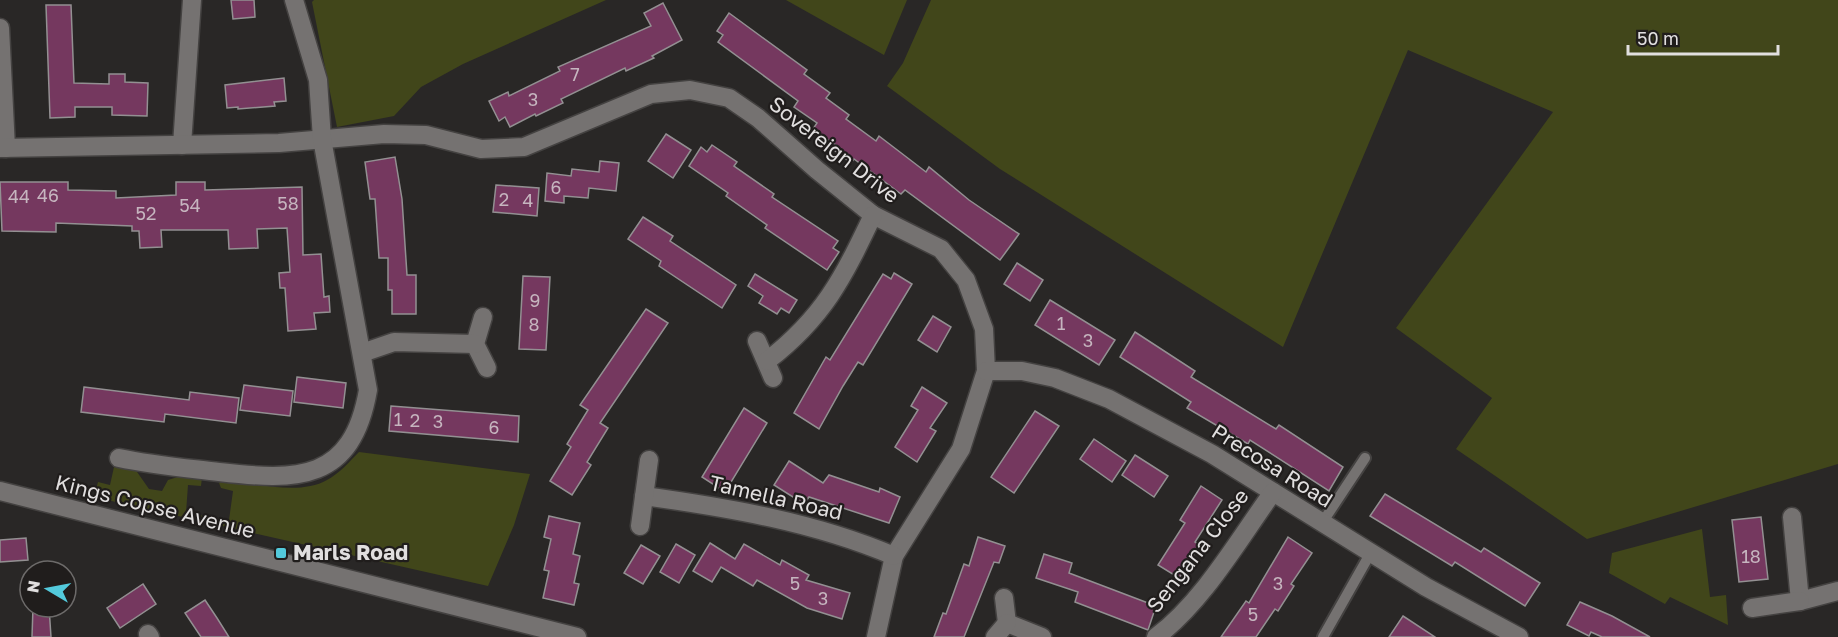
<svg xmlns="http://www.w3.org/2000/svg" width="1838" height="637" viewBox="0 0 1838 637" font-family="'Golos Text',sans-serif">
<style>
.green{fill:#41461a}
.building{fill:#75385f;stroke:#939092;stroke-width:1.5}
.lines{fill:none;stroke-linecap:round;stroke-linejoin:round}
.lane-casing{stroke:#444241;stroke-width:14}
.street-casing{stroke:#444241;stroke-width:21}
.secondary-casing{stroke:#444241;stroke-width:21}
.lane{stroke:#757271;stroke-width:10}
.street{stroke:#757271;stroke-width:18}
.secondary{stroke:#757271;stroke-width:18}
.poi-dot{fill:#53cadc;stroke:#201d1c;stroke-width:2}
.labels{text-anchor:middle;stroke-width:4.5;stroke-linejoin:round;paint-order:stroke}
.number-label{font-size:18px;fill:#c6b5bf}
.street-label{font-size:21px;fill:#e1dfdf;stroke:#201d1c}
.poi-label{font-size:21px;font-weight:bold;fill:#e1dfdf;stroke:#201d1c;text-anchor:start}
</style>
<rect width="100%" height="100%" fill="#292726"/>
<g class="green">
<path d="M314,0H606L463,64L421,87L394,116L337,127L312,2Z"/>
<path d="M786,0H907L884,55Z"/>
<path d="M931,0H1838V464L1587,539L1456,449L1492,398L1396,328L1553,112L1408,50L1283,347L1000,169L887,86L903,63Z"/>
<path d="M359,452L530,474L514,525L488,586L94,497L98,482L110,485L114,467L135,469L149,489L162,491L168,480L184,475L202,477L201,486L188,485L186,513L229,520L233,491L221,488L219,483L224,479C254,483 299,496 327,480C340,473 349,462 359,452Z"/>
<path d="M1702,529L1710,597L1726,595L1728,625L1670,597L1665,604L1609,573L1612,553Z"/>
</g>
<g class="building">
<path d="M231,0H254L255,17L233,19Z"/>
<path d="M663,3L682,40L652,56L654,58L626,71L625,68L561,99L563,103L536,116L535,114L510,127L505,117L499,121L489,101L508,92L509,96L560,71L558,67L651,26L644,13Z"/>
<path d="M46,5H71L74,83L109,84V74H125V82L148,83L147,116L112,115V107H75V117L50,118Z"/>
<path d="M729,13L807,70L804,74L830,93L826,98L849,115L846,119L876,141L879,136L926,172L929,167L969,200L1019,234L1000,260L905,190L901,194L854,159L851,163L834,150L837,146L813,129L817,123L794,107L798,101L718,42L723,35L717,31Z"/>
<path d="M284,78L286,101L274,102L275,106L238,109V107L227,108L225,85Z"/>
<path d="M666,134L691,150L673,178L648,161Z"/>
<path d="M712,145L737,162L734,166L774,194L772,197L838,241L833,248L839,252L827,270L765,228L767,225L726,196L728,193L689,166L701,147L707,152Z"/>
<path d="M395,157L402,199L407,275H416V314H392V290H388V258H379L375,199H370L365,162Z"/>
<path d="M600,161L619,163L616,191L589,188L588,198L564,196V203L545,201L547,173L571,176L572,169L599,172Z"/>
<path d="M0,182H68V190L116,191V198L176,195V182H205V190L302,187L303,255L321,254L324,297L329,296L330,312L314,313L316,329L288,331L285,288H280L279,273L290,272L287,228L257,229L258,248L229,249L228,230H161L162,247L140,248L139,231H132V226L56,223V232L2,231Z"/>
<path d="M496,185L539,188L537,216L493,212Z"/>
<path d="M643,217L673,236L670,241L736,285L722,308L659,266L661,261L628,239Z"/>
<path d="M1017,263L1043,280L1030,301L1004,284Z"/>
<path d="M894,273L912,284L863,365L858,362L843,386L819,429L794,413L826,357L830,360L883,274L891,279Z"/>
<path d="M755,274L797,300L789,313L781,308L777,314L759,303L763,296L748,286Z"/>
<path d="M523,276L550,277L546,350L519,349Z"/>
<path d="M1050,300L1115,340L1099,365L1035,325Z"/>
<path d="M646,309L668,323L600,423L608,428L587,462L591,465L572,495L550,481L571,447L567,444L588,410L580,405Z"/>
<path d="M933,316L951,327L937,352L918,340Z"/>
<path d="M1135,332L1195,371L1191,377L1276,429L1279,425L1343,467L1329,491L1250,440L1248,444L1187,408L1191,402L1120,357Z"/>
<path d="M297,377L346,383L343,408L294,402Z"/>
<path d="M244,385L293,391L290,416L240,410Z"/>
<path d="M84,387L189,400L190,392L239,398L236,423L165,414L164,422L81,412Z"/>
<path d="M922,387L947,403L930,428L936,431L917,462L895,447L918,410L911,406Z"/>
<path d="M391,406L519,416L518,442L389,431Z"/>
<path d="M744,408L767,423L725,492L702,477Z"/>
<path d="M1035,411L1059,426L1014,493L991,477Z"/>
<path d="M1094,439L1126,461L1112,482L1080,459Z"/>
<path d="M1135,455L1168,476L1154,497L1122,475Z"/>
<path d="M789,461L823,483L829,475L879,492L880,488L900,497L889,523L809,497L804,504L774,485Z"/>
<path d="M1201,486L1222,500L1195,542L1200,545L1179,578L1158,565L1185,523L1180,520Z"/>
<path d="M1385,494L1481,552L1484,548L1540,583L1525,606L1455,562L1452,566L1370,516Z"/>
<path d="M549,516L580,523L573,554L580,556L574,583L579,584L574,605L543,598L549,571L544,570L551,539L544,537Z"/>
<path d="M1761,517L1768,579L1739,582L1732,520Z"/>
<path d="M978,537L1005,546L999,563L994,562L964,637H934L943,613L946,614L964,564L969,566Z"/>
<path d="M1288,537L1312,553L1291,584L1294,586L1278,611L1275,609L1256,637H1221L1246,601L1249,603Z"/>
<path d="M26,538L28,560L0,562V540Z"/>
<path d="M710,543L735,559L744,544L780,565L782,560L809,575L806,580L850,593L842,619L807,608L757,580L753,586L721,567L712,582L693,571Z"/>
<path d="M676,544L695,555L679,583L660,572Z"/>
<path d="M641,545L660,556L643,584L624,573Z"/>
<path d="M1044,554L1072,563L1069,573L1156,606L1148,630L1075,602L1078,592L1036,578Z"/>
<path d="M143,584L156,604L120,628L107,608Z"/>
<path d="M205,600L217,618L229,637H201L185,613Z"/>
<path d="M1580,602L1612,616L1650,637H1602L1591,632L1589,636L1567,625Z"/>
<path d="M33,607H49L51,637H32Z"/>
<path d="M1403,616L1435,637H1389Z"/>
</g>
<g class="lines">
<defs>
<g id="lane">
<path d="M1322,523L1365,458"/>
<path d="M1323,637L1370,554"/>
</g>
<g id="street">
<path d="M0,28L6,148"/>
<path d="M182,145L192,0"/>
<path d="M0,148L279,143L384,134L426,135L481,149L524,147L651,94L690,90L729,98L758,118L817,170L873,215L941,249L966,280L984,329L986,371L961,449L894,556L876,637"/>
<path d="M483,317L475,344L487,368"/>
<path d="M757,341L773,378"/>
<path d="M362,353L394,342L475,344"/>
<path d="M767,361C824,317 843,278 873,215"/>
<path d="M986,371H1022L1055,378L1109,399L1212,454L1426,587L1519,637"/>
<path d="M119,458C152,465 186,468 219,472C298,481 352,482 368,390L322,139L318,80L294,0"/>
<path d="M644,496C730,508 814,522 894,556"/>
<path d="M1792,517L1800,601L1838,591"/>
<path d="M640,526L649,460"/>
<path d="M1004,598L1007,623L1042,637"/>
<path d="M1752,608L1800,601"/>
<path d="M148,634L150,637"/>
<path d="M995,637L1007,623"/>
<path d="M1156,637C1203,602 1239,539 1273,492"/>
</g>
<path id="secondary" d="M0,491L577,637"/>
</defs>
<use href="#lane" class="lane-casing"/>
<use href="#street" class="street-casing"/>
<use href="#secondary" class="secondary-casing"/>
<use href="#lane" class="lane"/>
<use href="#street" class="street"/>
<use href="#secondary" class="secondary"/>
</g>
<rect class="poi-dot" x="275" y="547" width="12" height="12" rx="3"/>
<g class="labels">
<g class="number-label">
<text x="575" y="81">7</text>
<text x="533" y="106">3</text>
<text x="556" y="194">6</text>
<text x="48" y="202">46</text>
<text x="19" y="203">44</text>
<text x="504" y="206">2</text>
<text x="528" y="207">4</text>
<text x="288" y="210">58</text>
<text x="190" y="212">54</text>
<text x="146" y="220">52</text>
<text x="535" y="307">9</text>
<text x="1061" y="330">1</text>
<text x="534" y="331">8</text>
<text x="1088" y="347">3</text>
<text x="398" y="426">1</text>
<text x="415" y="427">2</text>
<text x="438" y="428">3</text>
<text x="494" y="434">6</text>
<text x="1751" y="563">18</text>
<text x="795" y="590">5</text>
<text x="1278" y="590">3</text>
<text x="823" y="605">3</text>
<text x="1253" y="621">5</text>
</g>
<g class="street-label">
<text transform="translate(834 150) rotate(38)" y="7">Sovereign Drive</text>
<text transform="translate(1272 466) rotate(32)" y="7">Precosa Road</text>
<text transform="translate(776 498) rotate(13)" y="7">Tamella Road</text>
<text transform="translate(155 507) rotate(14)" y="7">Kings Copse Avenue</text>
<text transform="translate(1198 551) rotate(-52)" y="7">Sengana Close</text>
</g>
<g class="poi-label">
<text x="293" y="560">Marls Road</text>
</g>
</g>
<g transform="translate(48 589) rotate(280)"><circle r="28" fill="#201d1c" stroke="#6d6b6a" stroke-width="1.5"/>
<path d="M0-4.5L10 22L0 15L-10 22Z" fill="#53cadc"/>
<text y="-9" font-size="16" font-weight="bold" text-anchor="middle" fill="#e1dfdf">N</text>
</g>
<path d="M1628 45v9h150v-9" fill="none" stroke="#e1dfdf" stroke-width="3"/>
<text x="1637" y="45" font-size="18" fill="#e1dfdf" stroke="#201d1c" stroke-width="4.5" paint-order="stroke">50 m</text>
</svg>
